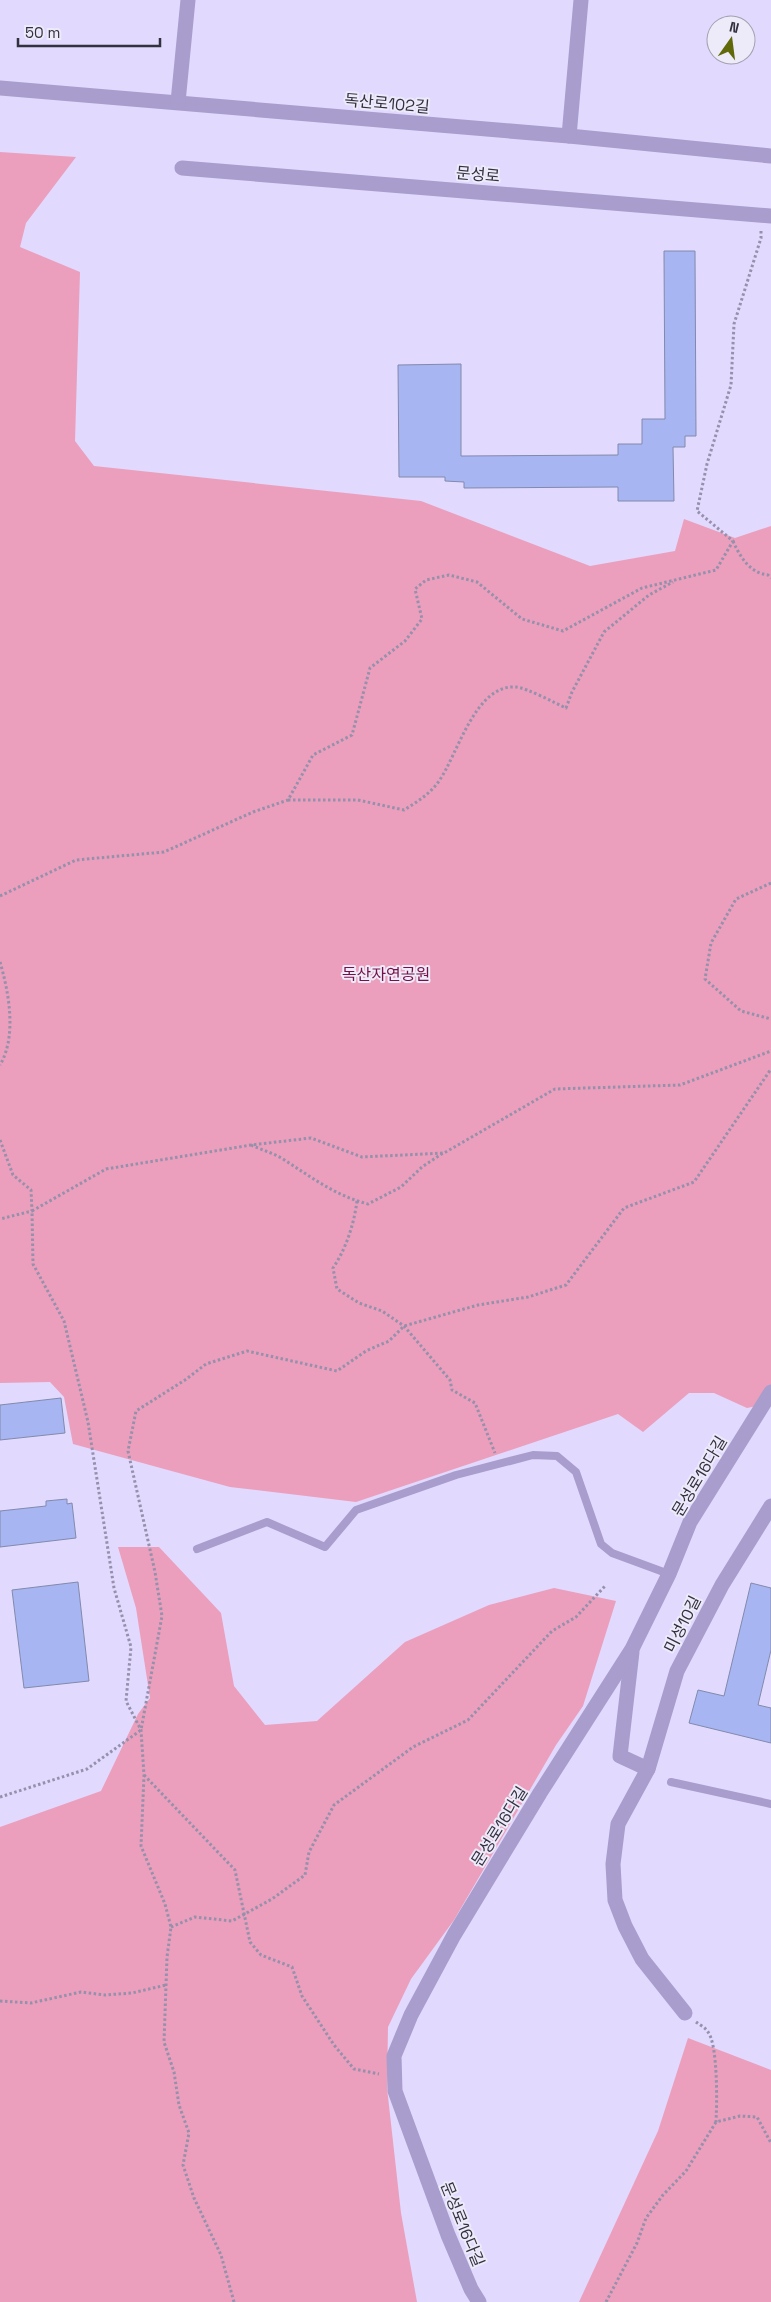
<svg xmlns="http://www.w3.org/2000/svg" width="771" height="2302" viewBox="0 0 771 2302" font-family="'Space Grotesk','Noto Sans KR',sans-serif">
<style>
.green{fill:#eb9fbc}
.building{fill:#a7b5f3;stroke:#828aab}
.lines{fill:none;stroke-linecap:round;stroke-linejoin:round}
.path{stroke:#9590ab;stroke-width:3;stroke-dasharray:2.5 2.5;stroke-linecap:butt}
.lane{stroke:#a89dcc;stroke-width:8}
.street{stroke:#a89dcc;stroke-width:15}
.labels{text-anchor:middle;stroke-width:4;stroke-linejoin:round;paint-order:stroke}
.street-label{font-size:16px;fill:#33303f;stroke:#edeaf9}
.park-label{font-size:16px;fill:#781047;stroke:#edeaf9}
</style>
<rect width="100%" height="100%" fill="#e1d9fe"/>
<g class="green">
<path d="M0,152L76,157L26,223L20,247L80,272L75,441L94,466L421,501L590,566L675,551L684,519L735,538L771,526V1403L747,1408L714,1393H689L643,1432L618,1414L356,1502L230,1487L73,1444L64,1397L50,1382L0,1383Z"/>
<path d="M118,1547H159L221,1613L234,1686L265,1725L317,1721L405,1642L489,1605L554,1588L616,1601L583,1706L556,1745L454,1920L411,1979L388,2027L387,2088L401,2213L417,2302H0V1827L101,1791L138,1714L150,1698L136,1608Z"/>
<path d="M688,2038L771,2070V2302H579L658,2131Z"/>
</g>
<g class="building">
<path d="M664,251H695L696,436H685V447H673L674,501H618V487L464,488V482L445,481V477H399L398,365L461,364V456L618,455V444H642V419H665Z"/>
<path d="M61,1398L65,1433L0,1440V1405Z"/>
<path d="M67,1499V1504L72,1503L76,1538L0,1547V1511L46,1506V1501Z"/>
<path d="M78,1582L89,1681L24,1688L12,1590Z"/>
<path d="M751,1583L771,1588V1650L758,1705L771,1708V1743L689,1723L698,1690L724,1696Z"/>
</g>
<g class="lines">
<g class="path">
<path d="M733,541C740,557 750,573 768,575L771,578"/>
<path d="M288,800H358L404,810C417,802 430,794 439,781C458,754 475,684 516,687C527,688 555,703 566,708L572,692L604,632L649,595L673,582"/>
<path d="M771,883L736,899L711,943L705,979L741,1011L771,1019"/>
<path d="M0,896L76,860L164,852L253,812L288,800L313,755L352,735L370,668L405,641L422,619L415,589L426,580L449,575L477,582L522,619L563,631L642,588L716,570L733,541L697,511L707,464L731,385L734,324L761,238V230"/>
<path d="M0,962C9,993 17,1036 0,1065"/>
<path d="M0,1140L13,1175L31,1190L32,1211L0,1219"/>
<path d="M251,1145C262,1150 273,1153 283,1159C311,1177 336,1196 368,1204L401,1187L422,1167L443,1153"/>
<path d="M357,1201C354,1224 346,1249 333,1268L337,1289L359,1303L382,1311L404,1326L450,1380L452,1390L475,1403L495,1453"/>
<path d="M144,1775L235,1870L250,1942L261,1955L292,1967L302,1996L334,2045L354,2069L379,2074"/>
<path d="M0,1797L87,1769L141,1730L162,1616L155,1572L128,1451L136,1411L185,1380L206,1364L247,1351L337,1371L366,1351L389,1341L404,1326L478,1305L528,1297L566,1285L624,1208L694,1182L771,1069"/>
<path d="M171,1927L195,1917L232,1921L272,1899L305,1875L309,1852L334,1805L413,1747L468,1720L552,1631L576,1617L606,1585"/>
<path d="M0,2001L31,2003L81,1992L105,1995L132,1993L166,1985"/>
<path d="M696,2022C700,2025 706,2028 708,2032C718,2045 717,2104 716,2122"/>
<path d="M234,2302L221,2255L194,2198L183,2165L189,2133L179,2105L174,2072L164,2042L167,1957L171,1927L165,1904L141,1846L144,1775L141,1730L126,1701L131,1647L114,1588L88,1422L64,1321L33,1264L32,1211L106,1169L251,1145L311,1138L362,1157L444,1153L555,1089L680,1085L771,1051"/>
<path d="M606,2302L637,2243L646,2218L663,2195L686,2171L716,2122L740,2116L757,2117L771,2143"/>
</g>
<g class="lane">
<path d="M197,1549L267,1522L325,1547L356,1510L456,1475L533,1455L557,1456L576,1472L601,1544L612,1553L669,1574"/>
<path d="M671,1782L771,1804"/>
</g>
<g class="street">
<path d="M0,88L569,136L771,156"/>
<path d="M178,102L188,0"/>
<path d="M569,136L581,0"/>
<path d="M182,168L771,216"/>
<path d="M632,1652L620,1756L648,1769"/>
<path d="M685,2013L642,1959L625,1926L615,1900L613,1864L618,1824L648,1769L677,1671L722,1585L771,1506"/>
<path d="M479,2302L471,2289L448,2235L395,2091L394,2056L411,2015L454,1935L540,1793L632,1649L669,1574L690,1522L771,1392"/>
</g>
</g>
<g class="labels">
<g class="street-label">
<text transform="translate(387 103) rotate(5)" y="6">독산로102길</text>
<text transform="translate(478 174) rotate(5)" y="6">문성로</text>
<text transform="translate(699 1476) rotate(-59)" y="6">문성로16다길</text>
<text transform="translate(682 1624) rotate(-63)" y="6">미성10길</text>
<text transform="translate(499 1826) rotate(-58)" y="6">문성로16다길</text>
<text transform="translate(463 2224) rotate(68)" y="6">문성로16다길</text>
</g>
<g class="park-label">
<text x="386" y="980">독산자연공원</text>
</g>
</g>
<g transform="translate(731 40) rotate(14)"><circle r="24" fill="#edeaf9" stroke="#a3a0af"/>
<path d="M0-4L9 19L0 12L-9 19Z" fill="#61680a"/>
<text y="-8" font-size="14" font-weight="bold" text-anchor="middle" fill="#33303f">N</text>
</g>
<path d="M18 38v8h142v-8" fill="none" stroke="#33303f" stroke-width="2.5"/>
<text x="25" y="38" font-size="15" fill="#33303f" stroke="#edeaf9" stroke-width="4" paint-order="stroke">50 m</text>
</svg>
